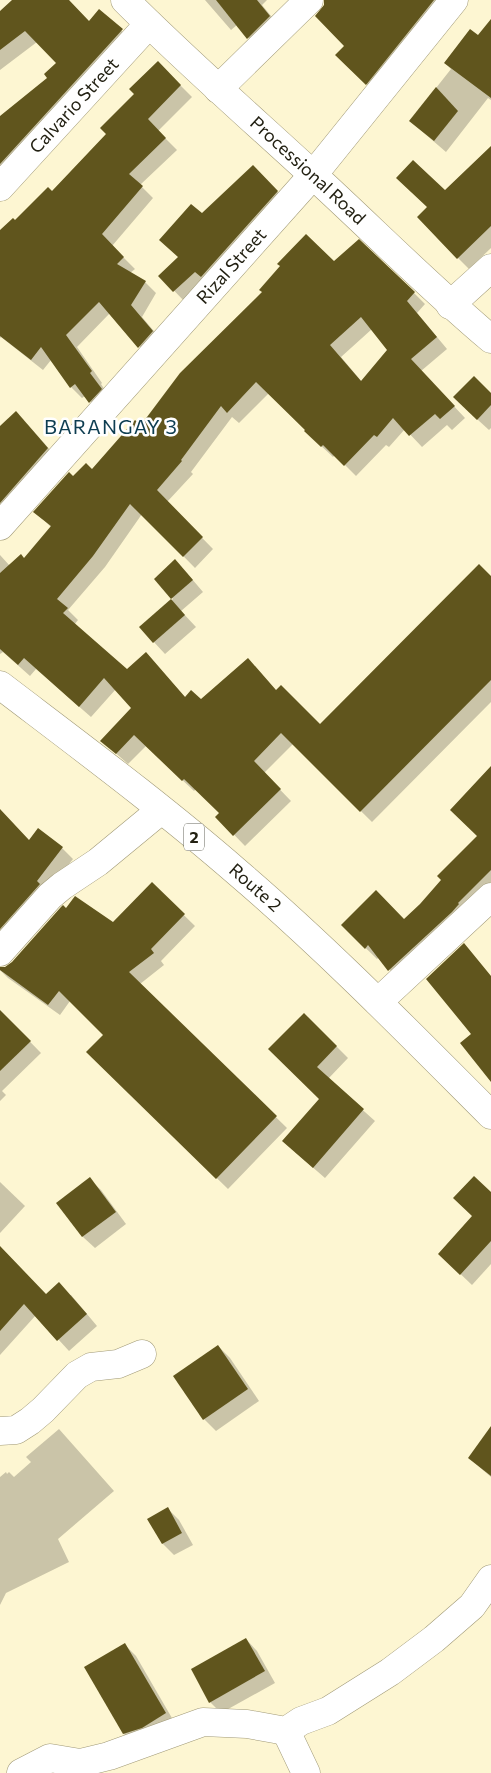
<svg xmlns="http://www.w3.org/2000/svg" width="491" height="1773" viewBox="0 0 491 1773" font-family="Commissioner,sans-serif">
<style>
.shadow{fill:#0003;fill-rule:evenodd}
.building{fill:#60551d;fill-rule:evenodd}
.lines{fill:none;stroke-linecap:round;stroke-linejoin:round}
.minor-casing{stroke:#a09977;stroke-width:29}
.highway-casing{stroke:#a09977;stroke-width:29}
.minor{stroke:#fff;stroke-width:28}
.highway{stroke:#fff;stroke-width:28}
.labels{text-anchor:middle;stroke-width:5;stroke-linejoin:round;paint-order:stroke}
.shield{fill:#fff;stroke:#65645a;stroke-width:1}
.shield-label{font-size:16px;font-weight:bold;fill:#232113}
.street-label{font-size:18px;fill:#232113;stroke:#fff}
.quarter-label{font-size:20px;letter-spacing:1px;fill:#0d3d51;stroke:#fff}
</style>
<rect width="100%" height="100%" fill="#fdf6d2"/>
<g class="shadow">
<path d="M13,0H68L90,23L99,11L133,41L0,187V117L49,78L58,63L37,42L0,70V13Z"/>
<path d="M205,0H267L262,5L281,28L259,50L237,25L231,30Z"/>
<path d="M325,0H455L378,95L337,55L346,46L325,5Z"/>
<path d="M491,21V100L488,98L446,152L410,121L451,69L445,63L478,37Z"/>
<path d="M158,63L192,97L158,131L177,150L140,185L153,198L112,246L135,269L130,273L145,282L156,293L142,317L164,343L150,358L110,313L77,347L102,383L101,384L112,401L101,413L85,396L82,398L71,387L51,360L43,370L1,337L0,338V232L52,192L107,134Z"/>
<path d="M491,148V248L469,269L458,258L428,207Z"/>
<path d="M264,178L288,203L185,302L160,276L179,258L202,215Z"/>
<path d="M334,263L414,293L425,304L417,313L447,349L421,371L465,418L452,430L447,425L422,447L405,429L389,447L386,445L356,476L335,455L333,457L317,442L269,393L239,423L232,417L191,472L193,474L167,502L213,549L195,568L142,514L105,567L68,610L78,620L74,625L127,671L146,654L186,698L201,700L277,691L320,726L491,577V702L372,822L293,744L264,773L291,801L245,846L217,817L221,813L196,789L194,791L146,746L128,764L102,741L132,708L116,689L91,717L36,669L30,676L3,652L0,654V555L10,566L24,560L51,527L35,512L73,478L92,471L141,427ZM372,329L389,350L362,382L341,357Z"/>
<path d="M491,394V428L489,430L466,409Z"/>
<path d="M27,424L59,460L0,526V427Z"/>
<path d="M186,572L203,592L181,611L196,627L165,654L140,627L173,599L155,579Z"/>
<path d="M491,768V882L400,982L379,957L377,959L342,925L404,920L420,905L479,836Z"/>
<path d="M0,814L29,842L62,848L73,859L0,952Z"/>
<path d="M152,884L195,926L161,961L164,965L140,984L287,1128L228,1189L87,1052L104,1035L70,1001L60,1015L8,978L0,970V968H5L12,963L67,910L113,924Z"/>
<path d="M0,1011L41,1053L2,1091L6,1095L0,1101Z"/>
<path d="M304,1014L348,1058L328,1079L375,1121L325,1178L295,1152L321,1099Z"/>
<path d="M89,1179L101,1190L126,1224L95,1248L83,1237L58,1203Z"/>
<path d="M0,1182L25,1206L0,1233Z"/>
<path d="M491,1194V1264L472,1285L451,1265L474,1217Z"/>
<path d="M0,1247L46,1296L71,1295L97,1326L69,1351L36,1315L0,1355Z"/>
<path d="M218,1346L230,1358L259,1401L216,1431L204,1419L175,1376Z"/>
<path d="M59,1429L114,1491L58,1539L69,1562L6,1593L0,1605V1477L6,1472L7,1474L9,1472L14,1477L31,1462L26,1457Z"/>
<path d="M491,1442V1477L469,1458Z"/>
<path d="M168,1509L179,1520L193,1545L174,1555L163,1544L149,1519Z"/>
<path d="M246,1639L257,1651L275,1683L221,1713L210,1702Z"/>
<path d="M125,1645L136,1656L176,1725L135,1745L124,1734Z"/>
</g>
<g class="building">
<path d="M12,0H69L89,21L99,9L123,29L0,164V116L47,78L44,74L56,63L25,31L0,50V11Z"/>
<path d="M216,0H257L270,16L247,39Z"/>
<path d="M324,0H434L366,85L335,55L344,46L315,16L324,5Z"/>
<path d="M491,19V98L444,63L470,29L478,35Z"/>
<path d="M158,61L181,85L148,119L166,138L129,174L143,186L102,234L124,257L117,264L146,281L131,305L153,331L138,348L99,302L66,335L92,371L90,373L102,389L89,403L75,384L70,388L41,347L31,360L0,336V230L13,218L15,220L48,187L52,191L106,134L100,128L134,94L129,89Z"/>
<path d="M436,87L458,111L434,141L409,121Z"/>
<path d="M491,146V226L457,259L417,217L427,207L396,178L413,160L445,190Z"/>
<path d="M253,165L278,191L201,277L195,272L173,292L158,276L178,257L159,240L191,204L202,213Z"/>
<path d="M306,234L334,261L359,239L415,292L407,301L437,337L411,359L455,406L440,419L435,414L409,436L393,418L377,437L374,435L344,466L323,445L321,447L304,431L305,430L256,382L227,413L221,406L181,460L182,461L157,490L203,537L183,557L130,504L93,556L57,599L68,608L63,613L127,669L146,652L185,697L191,690L201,699L248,658L276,690L281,685L320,724L479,564L491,576V680L360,812L281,733L254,761L281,789L233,836L215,817L219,813L184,779L182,781L134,735L116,754L100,741L131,708L104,678L79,707L24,658L18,665L0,649V573L21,554L24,558L51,526L33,512L69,472L73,476L86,463L92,469L135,420L141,425L180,373L262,292L259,290L280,266L277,264ZM361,317L387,350L361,381L330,345Z"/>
<path d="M474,376L491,393V405L477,420L453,397Z"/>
<path d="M16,411L48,448L0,503V426Z"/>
<path d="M175,559L193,580L171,599L154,579Z"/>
<path d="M171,599L185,615L153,643L139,627Z"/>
<path d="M491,766V870L458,903L459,904L452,912L388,971L368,945L365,949L341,925L376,890L404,919L420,904L441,880L437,876L477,836L450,810Z"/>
<path d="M0,809L29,840L38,828L63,847L37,881L40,884L0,929Z"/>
<path d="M152,882L185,914L151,949L154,953L129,972L277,1116L216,1179L86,1052L103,1035L59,991L48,1005L0,970V967H5L12,962L61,907L63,905L66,908L75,896L113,922Z"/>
<path d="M464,943L491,976V1082L460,1043L471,1034L426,979Z"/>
<path d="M0,1010L31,1041L0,1071Z"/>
<path d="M304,1013L337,1046L317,1067L364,1109L313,1168L282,1141L319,1099L268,1049Z"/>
<path d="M474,1176L491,1192V1241L460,1275L438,1254L472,1216L453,1198Z"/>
<path d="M90,1177L116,1212L82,1237L56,1203Z"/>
<path d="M0,1246L46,1294L59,1282L87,1314L57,1341L24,1304L0,1331Z"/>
<path d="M218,1345L248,1389L203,1420L173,1376Z"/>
<path d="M491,1426V1476L468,1458Z"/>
<path d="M168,1507L182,1533L162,1544L147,1519Z"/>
<path d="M246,1638L265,1671L209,1703L191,1669Z"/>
<path d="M125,1643L166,1713L142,1728L123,1734L84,1667Z"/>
</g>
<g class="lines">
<defs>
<g id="minor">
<path id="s1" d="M125,0C186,61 250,117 313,175C373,230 429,287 491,339"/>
<path d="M218,89L309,0"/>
<path id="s2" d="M0,187L149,24"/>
<path d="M450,305L491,268"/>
<path id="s3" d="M0,526L313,175L454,0"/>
<path d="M0,952L50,896L62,886L98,862L161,810"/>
<path d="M378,1002L491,897"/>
<path d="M0,1431L16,1430L30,1421L43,1410L77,1375L91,1367L118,1364L142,1354"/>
<path d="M286,1731L306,1773"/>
<path d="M21,1773L50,1758L80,1763L109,1756L203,1722L247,1724L286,1731L301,1721L328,1711L390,1672L434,1639L472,1606L491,1579"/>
</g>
<g id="highway">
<path id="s4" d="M0,685C80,746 161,806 237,872C326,948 408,1032 491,1115"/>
</g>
</defs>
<use href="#minor" class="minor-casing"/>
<use href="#highway" class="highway-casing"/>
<use href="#minor" class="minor"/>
<use href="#highway" class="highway"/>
</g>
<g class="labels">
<rect class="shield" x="184" y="823.5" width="20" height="27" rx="4"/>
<g class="shield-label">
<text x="194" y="843">2</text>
</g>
<g class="street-label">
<text dy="6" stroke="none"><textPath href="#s2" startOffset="110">Calvario Street</textPath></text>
<text dy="6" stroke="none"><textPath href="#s1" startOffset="250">Processional Road</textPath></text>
<text dy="6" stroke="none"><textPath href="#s3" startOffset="348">Rizal Street</textPath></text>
<text dy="6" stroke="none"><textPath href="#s4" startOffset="326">Route 2</textPath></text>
</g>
<g class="quarter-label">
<text x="111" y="434">BARANGAY 3</text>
</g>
</g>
</svg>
